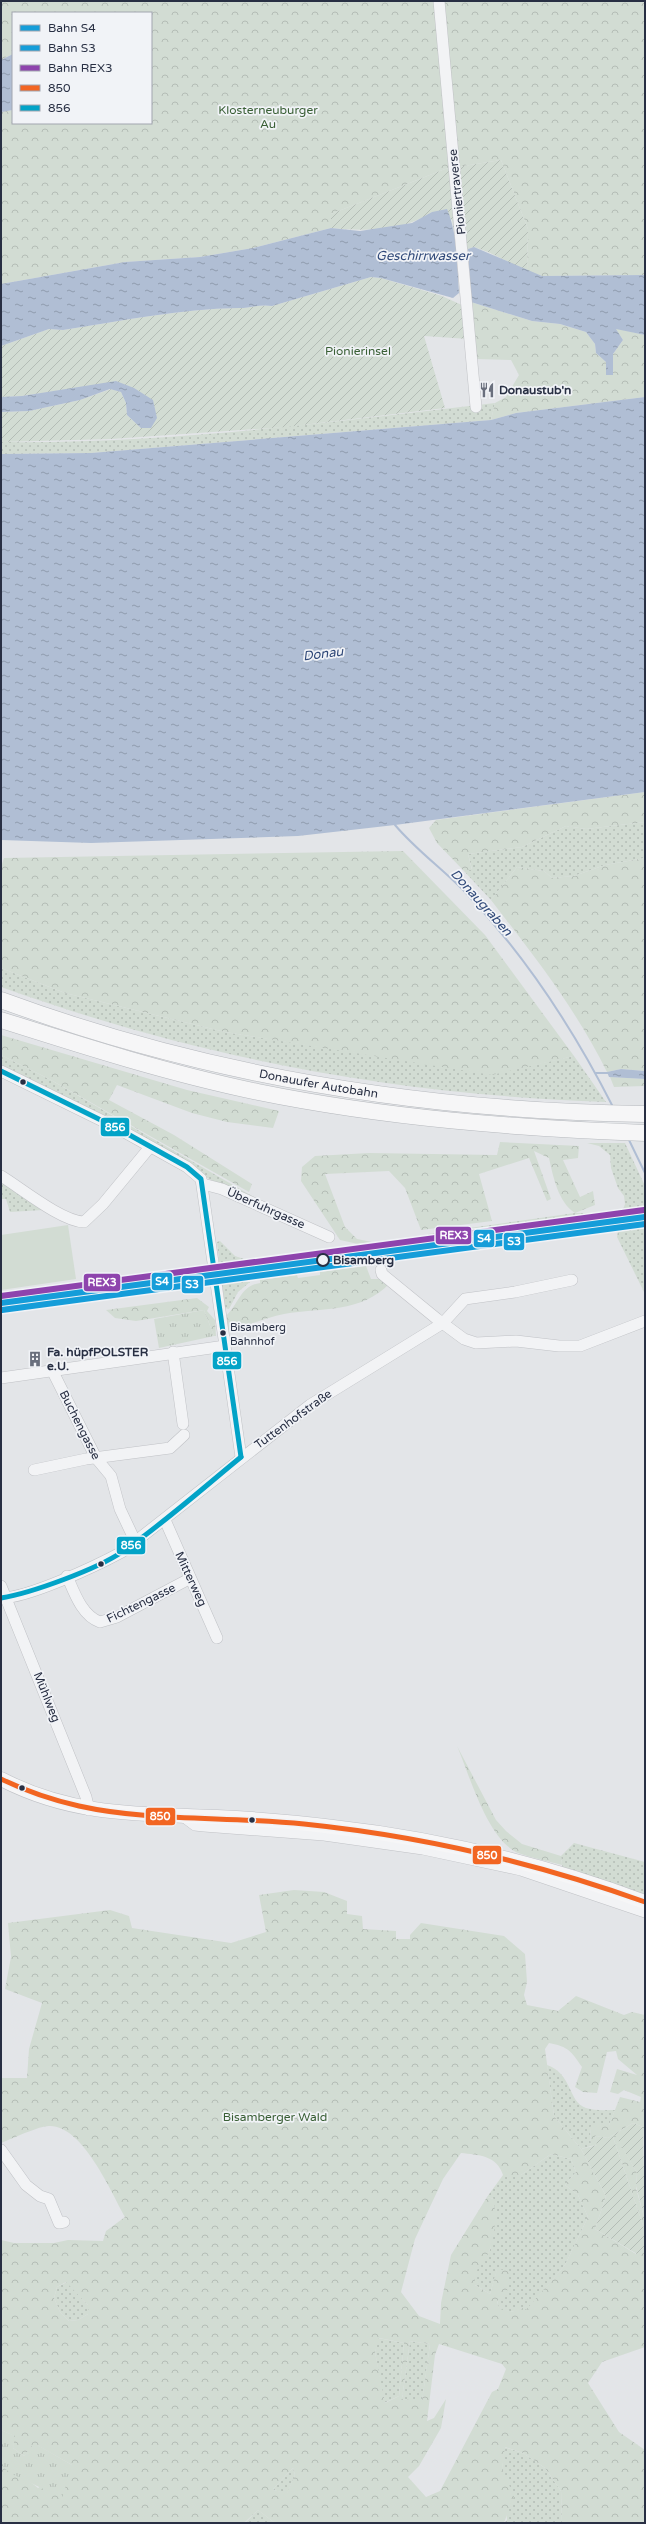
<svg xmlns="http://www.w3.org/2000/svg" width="646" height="2524" viewBox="0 0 646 2524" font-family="'Varela Round',sans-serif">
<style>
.grass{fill:url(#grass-dots)}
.forest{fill:url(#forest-crowns);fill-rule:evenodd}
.park{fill:url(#park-tufts)}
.garden{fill:url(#garden-furrows)}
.pitch{fill:#d2dcd3}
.water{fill:url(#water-ripples)}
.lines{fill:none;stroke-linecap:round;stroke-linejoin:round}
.stream{stroke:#b0bed4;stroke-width:2}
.minor-casing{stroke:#c0c2c6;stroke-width:12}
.major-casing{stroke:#bfc1c6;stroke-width:15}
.highway-casing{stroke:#b5b8bd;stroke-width:17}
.minor{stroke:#f2f3f5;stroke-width:11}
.major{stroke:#f6f6f7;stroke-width:14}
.highway{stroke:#f6f6f7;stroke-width:16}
.bus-1-casing{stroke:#f1f3f7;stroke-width:8}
.bus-2-casing{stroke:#f1f3f7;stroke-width:8}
.bus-1{stroke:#f26522;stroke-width:5}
.bus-2{stroke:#02a3c7;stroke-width:5}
.rail-1-casing{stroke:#f1f3f7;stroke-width:9}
.rail-2-casing{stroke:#f1f3f7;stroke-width:9}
.rail-3-casing{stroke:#f1f3f7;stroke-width:9}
.rail-1{stroke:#159dd9;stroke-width:6}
.rail-2{stroke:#159dd9;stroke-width:6}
.rail-3{stroke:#8e44ad;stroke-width:6}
.bus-dot{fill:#282f43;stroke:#f1f3f7;stroke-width:1.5}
.stop-dot{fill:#f1f3f7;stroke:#282f43;stroke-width:2}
.labels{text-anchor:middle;stroke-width:3.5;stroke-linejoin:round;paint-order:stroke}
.bus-label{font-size:11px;fill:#282f43;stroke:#f1f3f7;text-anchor:start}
.park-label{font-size:12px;fill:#395f35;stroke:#f1f3f7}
.street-label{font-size:12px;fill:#282f43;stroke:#f1f3f7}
.poi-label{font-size:12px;font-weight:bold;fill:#282f43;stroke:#f1f3f7;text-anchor:start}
.stop-label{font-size:12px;font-weight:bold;fill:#282f43;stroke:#f1f3f7;text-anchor:start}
.water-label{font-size:13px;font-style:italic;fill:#304979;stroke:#f1f3f7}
.line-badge{stroke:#f1f3f7;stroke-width:1.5}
.badge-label{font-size:11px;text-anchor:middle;font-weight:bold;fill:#fff}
</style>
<defs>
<pattern id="grass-dots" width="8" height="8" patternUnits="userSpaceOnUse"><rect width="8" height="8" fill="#d2dcd3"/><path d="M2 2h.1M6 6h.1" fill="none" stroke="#b4bdb6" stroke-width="1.8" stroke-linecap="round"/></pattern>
<pattern id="forest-crowns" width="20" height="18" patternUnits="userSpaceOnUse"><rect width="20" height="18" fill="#d2dcd3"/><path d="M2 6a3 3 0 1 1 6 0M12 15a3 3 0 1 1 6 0" fill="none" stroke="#b4bdb6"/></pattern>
<pattern id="park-tufts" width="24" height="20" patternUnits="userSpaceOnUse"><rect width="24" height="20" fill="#d2dcd3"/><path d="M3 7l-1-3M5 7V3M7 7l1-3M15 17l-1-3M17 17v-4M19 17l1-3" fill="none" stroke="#b4bdb6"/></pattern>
<pattern id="garden-furrows" width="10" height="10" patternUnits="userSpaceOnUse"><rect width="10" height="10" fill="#d2dcd3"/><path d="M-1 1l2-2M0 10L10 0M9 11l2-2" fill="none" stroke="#b4bdb6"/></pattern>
<pattern id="water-ripples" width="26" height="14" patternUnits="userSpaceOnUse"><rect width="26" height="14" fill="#b0bed4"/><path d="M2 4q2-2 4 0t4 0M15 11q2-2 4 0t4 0" fill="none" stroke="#8f9bae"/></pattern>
</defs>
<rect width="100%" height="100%" fill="#e3e5e8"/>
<g class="grass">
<path d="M495,403L491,420L91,453L1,454V442C165,444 332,422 495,403Z"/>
<path d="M645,822V858L605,865L574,876L552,878L544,871L517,867L491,900L463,870L472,869L468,854L522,847L566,826L586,829Z"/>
<path d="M1,968L65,993L225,1032L492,1074L574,1056L606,1102C397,1095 198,1058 1,987Z"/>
<path d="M1,1055L51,1080L287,1216L203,1176L1,1068Z"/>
<path d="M587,1143H625L645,1186V1214L620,1217L625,1204L624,1196L618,1188L611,1168L610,1155L599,1146Z"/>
<path d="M1,1179L43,1210L10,1212L6,1199H1Z"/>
<path d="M575,1213H591L600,1219L427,1243L428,1234Z"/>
<path d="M645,1227V1294L617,1237L618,1231Z"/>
<path d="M220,1241L235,1256L256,1263L220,1269L217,1242Z"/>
<path d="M226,1282H250L238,1292L229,1309L225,1308L222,1283Z"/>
<path d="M574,1843L645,1862V1899L563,1871L561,1856Z"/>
<path d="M547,2065C572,2073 568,2102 586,2108C595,2111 606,2110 615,2110L609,2125L590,2127L591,2146L581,2149L554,2116Z"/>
<path d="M551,2154L571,2159L576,2172L565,2185L578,2195L588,2217L565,2265L526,2311L514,2312L499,2309L497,2300L506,2292L497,2270L490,2294L475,2285V2271L490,2250L494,2199L487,2197L503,2175H521Z"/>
<path d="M67,2282L88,2305V2314L78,2320L69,2321L60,2312L54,2298L57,2287Z"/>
<path d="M378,2338L404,2343L399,2396L384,2403L375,2352Z"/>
<path d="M410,2341L430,2344L422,2402L402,2399Z"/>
<path d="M504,2447L523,2453L545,2468L561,2491L562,2523H504L507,2520L502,2469Z"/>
<path d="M293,2468L295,2475L287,2494L274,2490L273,2489Z"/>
<path d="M258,2510L275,2523H245Z"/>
</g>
<g class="forest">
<path d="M1,1H645V275L542,276L527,271L528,229L501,160L445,169L331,214V228L253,248L200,257L125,262L1,284V112L13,110V123H151V13H13V54L1,60Z"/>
<path d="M471,302L532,321L560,324L586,332L595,344L596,353L606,362L607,375L613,374V354L623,340L615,328L645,335V397L516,413L491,420L495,403L506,397L519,375L511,360L476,359Z"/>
<path d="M645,792V822L586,829L566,826L522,847L468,854L472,870H463L437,843L429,828L436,820Z"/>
<path d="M403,851L485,935L574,1056L492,1075L225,1032L65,993L1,968V867L4,858Z"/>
<path d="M645,858V1071L621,1069L607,1072C576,1009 534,956 491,900L517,867L544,871L552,878L574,876L605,865Z"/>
<path d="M1,1035L187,1090L279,1111L273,1128L227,1122L192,1113L117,1085L109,1100L174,1135L252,1184L249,1192L51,1080L1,1055Z"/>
<path d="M610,1077L645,1079V1086L614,1087Z"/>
<path d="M500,1142L579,1146L578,1158L563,1160L580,1197L593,1191L595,1205L575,1213C558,1202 553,1176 549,1158L534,1151L551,1199L547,1201L529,1158L479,1174L492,1221L421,1230L405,1188L389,1171L325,1174L345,1227L357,1239L372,1242L358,1244L340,1240L301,1181L302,1167L315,1156L369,1153L497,1155Z"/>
<path d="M366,1266L371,1279H383L390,1283C360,1314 323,1307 284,1314C264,1318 247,1326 228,1332L226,1316C239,1304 240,1286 260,1283V1280L297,1275L298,1278L320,1275V1272Z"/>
<path d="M197,1298L209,1307L207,1311L215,1320L216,1336H214L204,1310L136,1321L115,1318L106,1310Z"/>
<path d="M457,1746L496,1820L506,1831L522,1844L561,1856L562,1865C548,1861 532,1858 518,1853C487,1839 470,1776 457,1746Z"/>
<path d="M294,1890L324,1892L347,1901V1914L362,1916L363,1929L396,1931V1939H410V1935L421,1923L504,1936L525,1954L527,1982L524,1995L527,2005L558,2011L576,1996L624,2015L632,2012L645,2015V2170L643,2127L633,2123L608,2138L595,2136L598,2145L591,2146L590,2127L598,2122L609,2125L620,2097L640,2102L641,2097L624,2090L618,2094L610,2092L617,2069L637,2075L618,2059L616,2051L607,2052L597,2093L583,2092L575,2087L582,2067C571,2051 569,2047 549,2043L545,2049L554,2116L581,2149L606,2196L595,2229L636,2254L645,2246V2347L602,2362L588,2383L619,2432L645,2450V2523H562L561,2491L545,2468L523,2453L505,2447L502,2469L514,2496L504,2523H275L258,2510L244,2523H1V2465C13,2475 27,2478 38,2488L72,2465L35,2444L24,2456L13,2448L14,2436L1,2430V2240L14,2243H54L68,2240L103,2241L106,2231L125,2217C111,2192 83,2126 50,2126C41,2125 11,2139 1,2143V2078H27L29,2049L42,2003L5,1989L11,1957L8,1923L110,1910L129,1916L132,1928L231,1943L266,1932L259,1895ZM461,2153C478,2155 497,2155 503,2175H521L551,2154L571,2159L576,2172L565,2185L578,2195L588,2217L565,2265L526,2310L518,2306L514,2312L499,2308L497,2301L507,2292L510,2271L497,2269L490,2294L475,2285C475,2262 484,2266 490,2249C496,2232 496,2216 494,2199L487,2197L451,2255L441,2303L440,2324L419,2316L401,2292L415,2239L443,2179ZM66,2282L88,2305V2314L78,2320L69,2321L60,2312L54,2298L57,2287ZM379,2338L404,2343L399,2396L385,2403L375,2352ZM410,2341L430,2344L422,2401L402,2399ZM439,2344L502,2364L506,2369L498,2389L492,2392L440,2491L426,2497L408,2477L419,2466L441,2428L446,2399L434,2418L427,2421L435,2355ZM293,2468L295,2475L287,2493L274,2490L273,2489Z"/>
<path d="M615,2134L637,2173L636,2188L645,2221V2231L613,2137Z"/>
</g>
<g class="park">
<path d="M204,1310L214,1336L159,1348L154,1319Z"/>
<path d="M1,2430L15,2436L13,2448L24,2456L34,2443L72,2465L62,2498L10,2473L1,2465Z"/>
</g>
<g class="garden">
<path d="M501,160L528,229L527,271L488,252L474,247L468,249L456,245L452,220L432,212C403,232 364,231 331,228V214L445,169Z"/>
<path d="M371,277L381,278L442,296L464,306L468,339L424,336L445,408L286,427L111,439L1,442V412L29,411L80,400L111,389L121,392L126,403L127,415L141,428L116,382L22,396L1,397V346L49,329L63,330C121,321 180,309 239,308C251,308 260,304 272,306Z"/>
<path d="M633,2123L643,2127L645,2221L636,2186L637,2173L615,2135L613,2137L645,2231V2246L637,2254L595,2229L606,2196L581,2149L597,2145L595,2136L608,2138Z"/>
</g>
<path class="pitch" d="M68,1225L76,1279L1,1290V1235Z"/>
<g class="water">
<path d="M13,54V110L1,112V60Z"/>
<path d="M447,209C458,235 457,265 459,293L453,298L381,278L371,277L272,306C260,304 251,308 239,308C180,309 121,321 63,330L49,329L1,346V284L125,262L200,257L253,248L331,228L360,231L412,223L432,212Z"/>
<path d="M474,247L542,276L645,275V335L616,329L623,340L613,354V375H606V362L596,353L595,344L586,332L560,324L532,321L471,302L468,249Z"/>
<path d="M116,381L134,388L153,400L157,418L151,428H141L127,415L126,403L121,392L110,389L80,400L29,411L1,412V397L22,396Z"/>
<path d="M645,397V792L395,825L298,836L91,843L1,840V454L91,453L491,420L516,413Z"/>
<path d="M621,1069L645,1071V1079L609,1077L607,1072Z"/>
</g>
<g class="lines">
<g class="stream">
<path d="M395,825C416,850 444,870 467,894C527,958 574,1030 613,1107"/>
<path d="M596,1073H608"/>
<path d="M629,1140L645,1173"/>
</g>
<defs>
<g id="minor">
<path d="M439,1L476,407"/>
<path d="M1,1071L117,1128L187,1167L201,1179L241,1457"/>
<path d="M1,1176C21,1188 61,1221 84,1222L103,1204L150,1147"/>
<path d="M203,1184L222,1189L329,1237"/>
<path d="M381,1270L382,1274L437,1319L464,1339L476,1343L516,1341L559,1346H580L645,1321"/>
<path d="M173,1352L183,1424"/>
<path d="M53,1372L96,1458L111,1476L120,1509L136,1543"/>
<path d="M1,1378L225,1346"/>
<path d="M34,1470L86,1459L170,1448L184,1435"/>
<path d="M165,1520L217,1638"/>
<path d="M67,1576C74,1592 82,1616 100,1622L117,1617L189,1579"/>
<path d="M1,1586L86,1797L89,1810"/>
<path d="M1,1598C28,1598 96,1566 122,1552L310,1405L443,1323L465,1299L515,1292L572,1280"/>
<path d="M183,1816L195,1825L204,1826L324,1835L423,1849L521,1870L645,1912"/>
<path d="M1,2150L26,2185L40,2196L49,2199L59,2223L64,2222"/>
</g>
<path id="major" d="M1,1779C72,1816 140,1814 217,1817C256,1819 295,1822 333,1827C441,1839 543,1864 645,1902"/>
<g id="highway">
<path id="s1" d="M1,1000C207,1076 426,1111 645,1114"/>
<path d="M1,1020C86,1047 171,1074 258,1092C386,1118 515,1128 645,1133"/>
</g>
</defs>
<use href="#minor" class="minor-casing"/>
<use href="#major" class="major-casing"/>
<use href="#highway" class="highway-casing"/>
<use href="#minor" class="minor"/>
<use href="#major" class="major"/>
<use href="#highway" class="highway"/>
<defs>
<path id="bus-1" d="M1,1779C26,1791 52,1800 79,1806C151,1822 230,1816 304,1824C421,1836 534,1862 645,1902"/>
<g id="bus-2">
<path d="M1,1071L117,1128L187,1167L201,1179L241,1457"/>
<path d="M1,1598C32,1593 97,1569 122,1552C163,1524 203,1488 241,1457"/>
</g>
</defs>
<use href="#bus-1" class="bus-1-casing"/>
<use href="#bus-2" class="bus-2-casing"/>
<use href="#bus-1" class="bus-1"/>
<use href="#bus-2" class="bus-2"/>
<defs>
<path id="rail-1" d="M1,1303L645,1217"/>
<path id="rail-2" d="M2,1310L645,1224"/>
<path id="rail-3" d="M1,1296L644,1210"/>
</defs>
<use href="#rail-1" class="rail-1-casing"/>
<use href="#rail-2" class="rail-2-casing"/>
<use href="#rail-3" class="rail-3-casing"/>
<use href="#rail-1" class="rail-1"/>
<use href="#rail-2" class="rail-2"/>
<use href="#rail-3" class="rail-3"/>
</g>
<defs>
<symbol id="restaurant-bare" viewBox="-9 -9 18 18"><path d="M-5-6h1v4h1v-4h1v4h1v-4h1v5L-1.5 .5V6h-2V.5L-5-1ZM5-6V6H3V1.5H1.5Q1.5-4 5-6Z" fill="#696f7d" stroke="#f1f3f7" stroke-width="2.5" paint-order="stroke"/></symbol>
<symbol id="building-bare" viewBox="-9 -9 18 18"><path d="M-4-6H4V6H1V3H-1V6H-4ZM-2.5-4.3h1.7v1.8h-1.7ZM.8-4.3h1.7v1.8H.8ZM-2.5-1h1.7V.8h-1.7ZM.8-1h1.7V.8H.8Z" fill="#696f7d" stroke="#f1f3f7" stroke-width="2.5" paint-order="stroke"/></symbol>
</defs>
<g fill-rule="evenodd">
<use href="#restaurant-bare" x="476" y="379" width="22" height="22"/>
<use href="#building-bare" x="24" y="1348" width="22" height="22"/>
</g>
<g class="bus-dot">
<circle cx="23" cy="1082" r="3.5"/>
<circle cx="223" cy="1333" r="3.5"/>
<circle cx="101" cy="1564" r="3.5"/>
<circle cx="22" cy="1788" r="3.5"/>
<circle cx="252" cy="1820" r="3.5"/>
</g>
<circle class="stop-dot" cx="323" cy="1260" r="6"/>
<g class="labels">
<g class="bus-label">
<text x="230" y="1331">Bisamberg<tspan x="230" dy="14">Bahnhof</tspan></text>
</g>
<g class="park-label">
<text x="268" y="114">Klosterneuburger<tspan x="268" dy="14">Au</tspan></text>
<text x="358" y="355">Pionierinsel</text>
<text x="275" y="2121">Bisamberger Wald</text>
</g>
<g class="street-label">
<text transform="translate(457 192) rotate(-96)" y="4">Pioniertraverse</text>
<text dy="4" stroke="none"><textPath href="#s1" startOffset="329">Donauufer Autobahn</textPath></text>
<text transform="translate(266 1208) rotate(24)" y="4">Überfuhrgasse</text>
<text transform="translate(293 1419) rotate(-36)" y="4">Tuttenhofstraße</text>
<text transform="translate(80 1425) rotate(63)" y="4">Buchengasse</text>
<text transform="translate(191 1579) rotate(65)" y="4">Mitterweg</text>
<text transform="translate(141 1603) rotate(-26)" y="4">Fichtengasse</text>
<text transform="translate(47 1697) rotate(68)" y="4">Mühlweg</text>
</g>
<g class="poi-label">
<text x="499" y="394">Donaustub'n</text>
<text x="47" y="1356">Fa. hüpfPOLSTER<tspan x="47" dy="14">e.U.</tspan></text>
</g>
<g class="stop-label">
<text x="333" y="1264">Bisamberg</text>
</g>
<g class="water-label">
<text x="423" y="260">Geschirrwasser</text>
<text transform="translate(323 653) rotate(-7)" y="5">Donau</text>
<text transform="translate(482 902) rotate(48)" y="5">Donaugraben</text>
</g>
</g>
<g class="line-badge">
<rect x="100" y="1117" width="30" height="20" rx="4" fill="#02a3c7"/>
<rect x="435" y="1226" width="37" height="19" rx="4" fill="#8e44ad"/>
<rect x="473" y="1229" width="22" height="19" rx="4" fill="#159dd9"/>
<rect x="503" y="1232" width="22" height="19" rx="4" fill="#159dd9"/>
<rect x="151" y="1272" width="22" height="19" rx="4" fill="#159dd9"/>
<rect x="83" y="1273" width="38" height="19" rx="4" fill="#8e44ad"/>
<rect x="181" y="1275" width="23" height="19" rx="4" fill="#159dd9"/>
<rect x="212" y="1351" width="30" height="19" rx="4" fill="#02a3c7"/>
<rect x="116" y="1536" width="30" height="19" rx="4" fill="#02a3c7"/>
<rect x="145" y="1807" width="31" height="19" rx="4" fill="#f26522"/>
<rect x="472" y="1845" width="30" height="20" rx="4" fill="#f26522"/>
</g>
<g class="badge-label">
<text x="115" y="1131">856</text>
<text x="454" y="1239">REX3</text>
<text x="484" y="1242">S4</text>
<text x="514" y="1245">S3</text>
<text x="162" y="1285">S4</text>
<text x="102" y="1286">REX3</text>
<text x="192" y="1288">S3</text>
<text x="227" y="1365">856</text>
<text x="131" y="1549">856</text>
<text x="160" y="1820">850</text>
<text x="487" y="1859">850</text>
</g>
<rect width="646" height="2524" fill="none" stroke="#282f43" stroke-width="4"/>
<rect x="12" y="12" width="140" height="112" fill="#f1f3f7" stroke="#a1a5af"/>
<rect x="20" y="25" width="20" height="6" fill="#159dd9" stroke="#a1a5af"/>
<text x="48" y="32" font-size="12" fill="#282f43">Bahn S4</text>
<rect x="20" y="45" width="20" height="6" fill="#159dd9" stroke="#a1a5af"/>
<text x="48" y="52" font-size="12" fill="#282f43">Bahn S3</text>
<rect x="20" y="65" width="20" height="6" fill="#8e44ad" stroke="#a1a5af"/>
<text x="48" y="72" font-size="12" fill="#282f43">Bahn REX3</text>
<rect x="20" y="85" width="20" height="6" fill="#f26522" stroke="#a1a5af"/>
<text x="48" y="92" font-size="12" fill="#282f43">850</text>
<rect x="20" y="105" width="20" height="6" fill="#02a3c7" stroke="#a1a5af"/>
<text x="48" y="112" font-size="12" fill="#282f43">856</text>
</svg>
